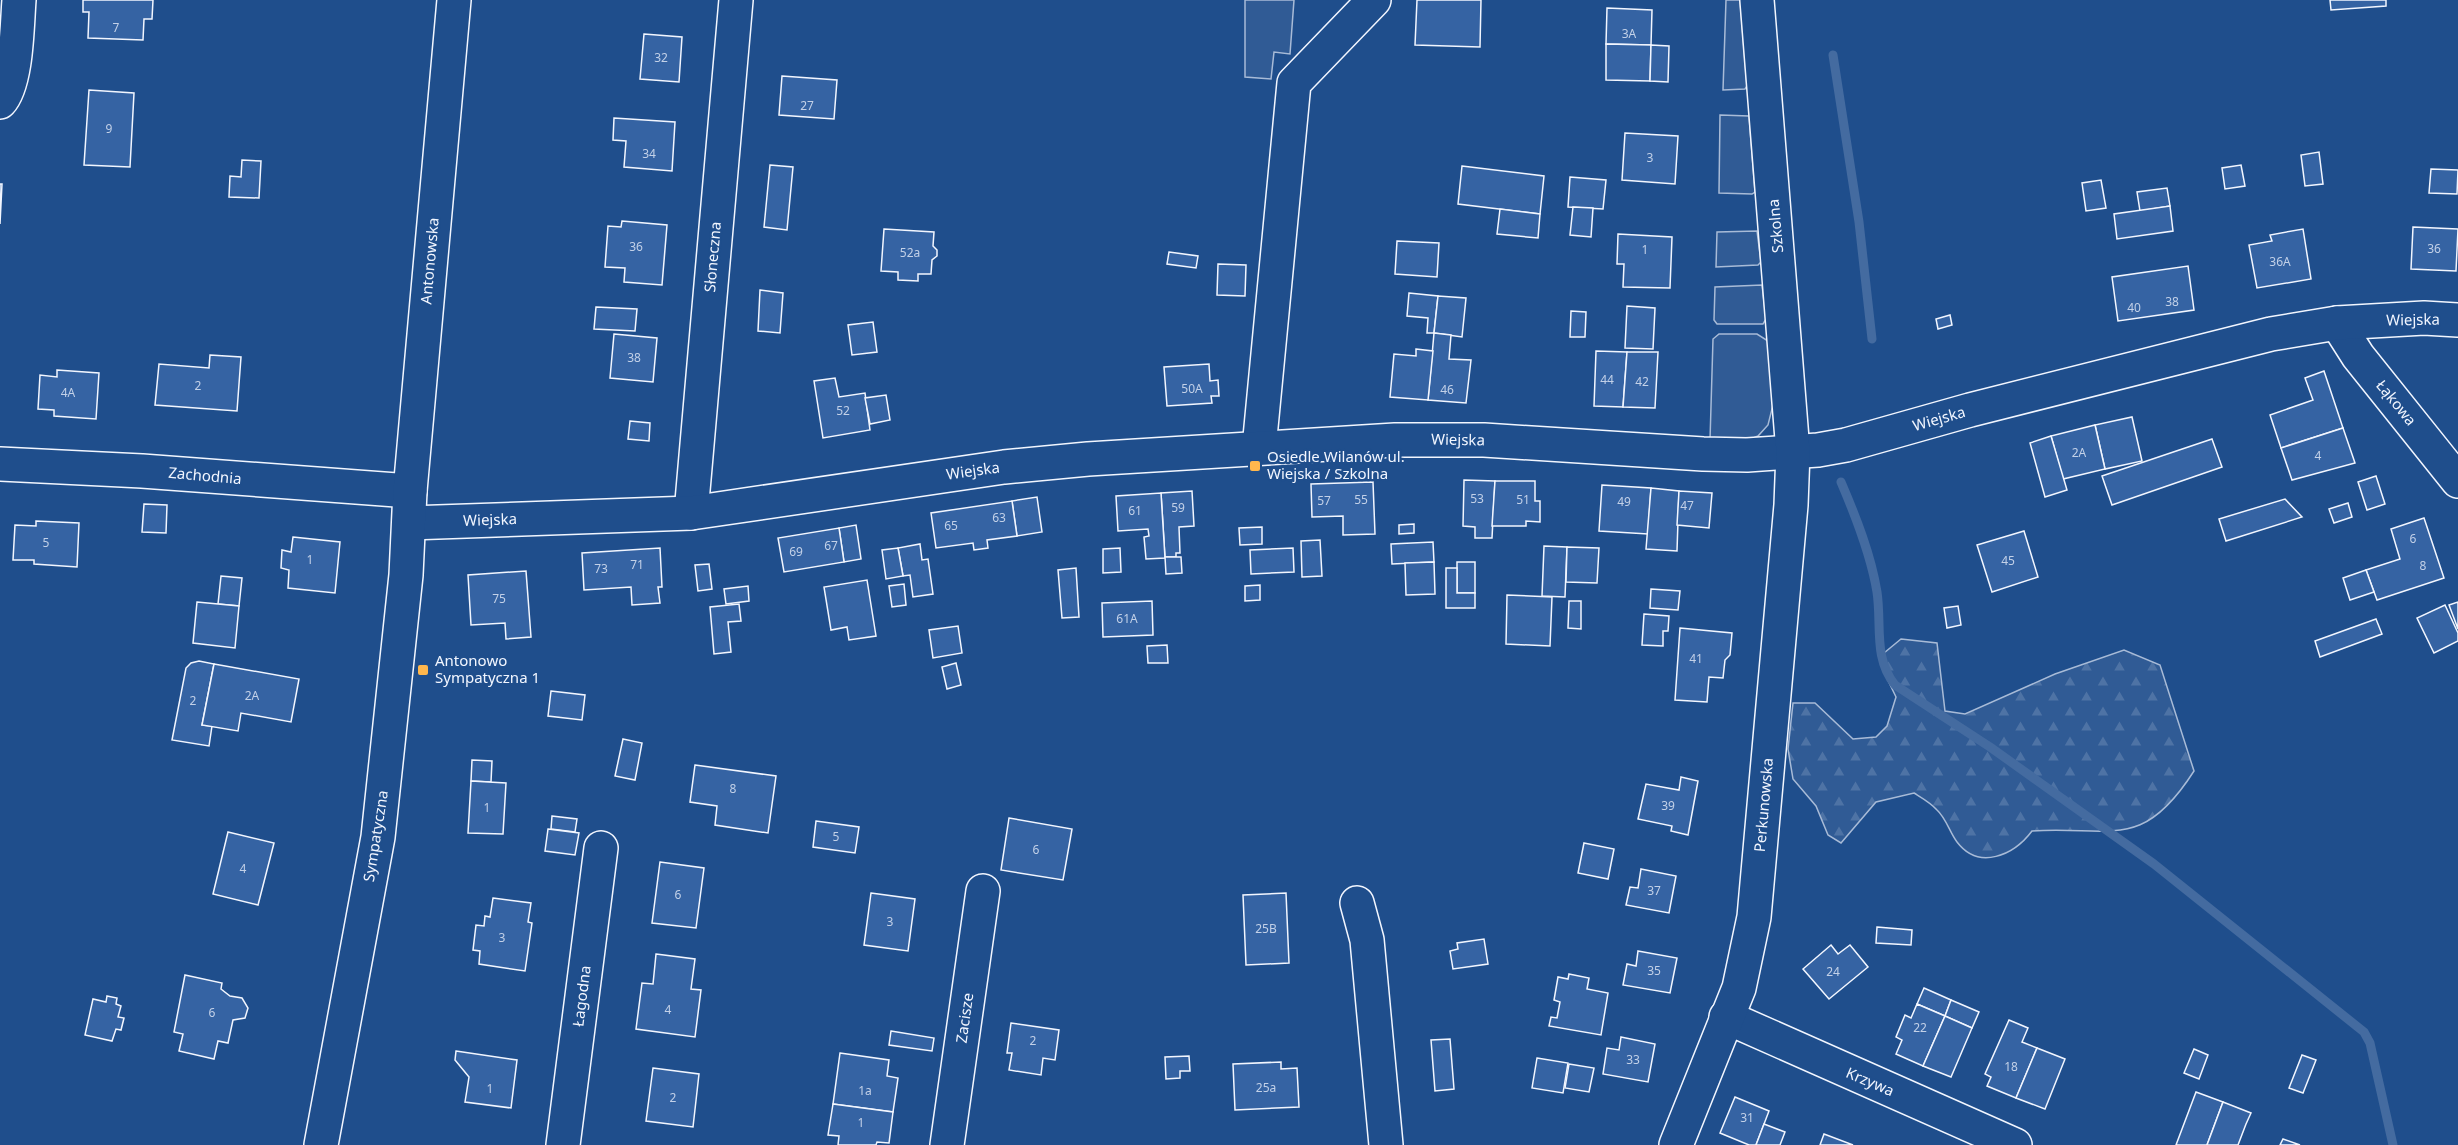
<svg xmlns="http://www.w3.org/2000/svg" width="2458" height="1145" viewBox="0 0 2458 1145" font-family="'Noto Sans',sans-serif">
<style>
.built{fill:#305b95;stroke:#a8bbd7;stroke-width:1.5}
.forest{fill:url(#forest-firs);stroke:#a8bbd7;stroke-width:1.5}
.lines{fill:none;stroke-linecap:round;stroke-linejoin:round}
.stream{stroke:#446ba0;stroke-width:9}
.building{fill:#3563a3;stroke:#f2f6ff;stroke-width:1.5}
.minor-casing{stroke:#f2f6ff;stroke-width:36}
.minor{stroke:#1f4e8c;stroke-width:33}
.poi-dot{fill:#ffb74d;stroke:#1f4e8c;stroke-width:2}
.labels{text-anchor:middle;stroke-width:4.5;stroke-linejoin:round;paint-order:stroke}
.number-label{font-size:12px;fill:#c3d1e8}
.street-label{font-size:15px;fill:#f2f6ff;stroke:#1f4e8c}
.poi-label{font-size:15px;fill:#f2f6ff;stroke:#1f4e8c;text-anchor:start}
</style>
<defs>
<pattern id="forest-firs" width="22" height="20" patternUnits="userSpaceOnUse" patternTransform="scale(1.5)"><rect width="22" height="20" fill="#305b95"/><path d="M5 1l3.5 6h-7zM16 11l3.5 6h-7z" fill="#4e73a5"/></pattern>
</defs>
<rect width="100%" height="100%" fill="#1f4e8c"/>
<g class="built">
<path d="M1245,0H1294L1290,54L1274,52L1271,79L1245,77Z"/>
<path d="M1726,0H1740L1747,86L1745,89L1723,90Z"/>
<path d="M1720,115L1749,116L1755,192L1752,194L1719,193Z"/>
<path d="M1757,231L1761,262L1758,265L1716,267L1717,232Z"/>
<path d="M1762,285L1766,319L1763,324H1717L1714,320L1715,287Z"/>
<path d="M1719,334H1757L1768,341L1773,405L1768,425L1758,436L1744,442L1710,440L1713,339Z"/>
</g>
<path class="forest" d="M1901,639L1937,643L1945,711L1965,714L2055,674L2124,650L2160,665L2194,771C2142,852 2113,826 2032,831C2014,855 1979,871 1957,842C1950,833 1946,818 1937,810C1931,803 1922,798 1914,793L1876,802L1841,843L1828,835L1816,806L1793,779L1788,749L1793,703H1815L1853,739L1876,737L1887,726L1896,697L1885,674L1884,653Z"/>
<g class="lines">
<g class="stream">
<path d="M1833,55L1859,222L1872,339"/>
<path d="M1841,482C1856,517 1871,555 1877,592C1882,625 1873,658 1895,685L1990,747L2154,864L2364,1032L2370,1043L2393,1145"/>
</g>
</g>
<g class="building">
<path d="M83,0H153L152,19H144L143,40L88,38L89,12H83Z"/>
<path d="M1417,0H1481L1480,47L1415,45Z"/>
<path d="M2330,0H2386V6L2331,10Z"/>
<path d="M1607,8L1652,10L1651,45L1606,44Z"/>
<path d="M644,34L682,37L679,82L640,79Z"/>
<path d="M1606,44L1651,45L1650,81L1606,80Z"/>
<path d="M1651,45L1669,46L1668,82L1650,81Z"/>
<path d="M782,76L837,80L834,119L779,115Z"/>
<path d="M89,90L134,93L130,167L84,165Z"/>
<path d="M614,118L675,122L672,171L624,167L626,141L613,140Z"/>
<path d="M1625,133L1678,136L1675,184L1622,180Z"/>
<path d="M2319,152L2323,184L2305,186L2301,155Z"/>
<path d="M242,160L261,161L259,198L229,197L230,176L241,177Z"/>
<path d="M770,165L793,167L787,230L764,227Z"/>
<path d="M2241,165L2245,186L2225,189L2222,168Z"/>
<path d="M1462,166L1544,176L1540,214L1458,204Z"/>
<path d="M2431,169L2458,170L2457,194L2429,193Z"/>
<path d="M1570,177L1606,180L1603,209L1568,207Z"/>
<path d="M2101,180L2106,208L2086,211L2082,183Z"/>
<path d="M0,184H2L0,224Z"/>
<path d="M2167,188L2170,206L2140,211L2137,192Z"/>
<path d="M2170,206L2173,231L2117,239L2114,214Z"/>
<path d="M1573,207L1593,208L1591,237L1570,235Z"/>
<path d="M1500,209L1540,214L1538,238L1497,234Z"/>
<path d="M622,221L667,225L662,285L624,282L625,268L605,267L608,226L621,227Z"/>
<path d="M2413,227L2458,229L2456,271L2411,269Z"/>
<path d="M884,229L934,232L933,246L937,250V256L932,260L931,274H918V281L898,280V272L881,271Z"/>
<path d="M2303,229L2311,279L2257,288L2249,245L2272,241L2270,235Z"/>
<path d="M1618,234L1672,237L1670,288L1623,287L1624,264H1617Z"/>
<path d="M1397,241L1439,243L1437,277L1395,274Z"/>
<path d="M1169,252L1198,256L1196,268L1167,264Z"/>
<path d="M1218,264L1246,265L1245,296L1217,295Z"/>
<path d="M2188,266L2194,310L2118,321L2112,277Z"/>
<path d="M760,290L783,293L780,333L758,331Z"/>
<path d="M1409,293L1438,296L1434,333H1427L1428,318L1407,316Z"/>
<path d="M1438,296L1466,298L1462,337L1434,333Z"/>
<path d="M1627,306L1655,308L1653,349L1625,348Z"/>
<path d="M596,307L637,309L635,331L594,329Z"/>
<path d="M1571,311L1586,312L1585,337H1570Z"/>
<path d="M1950,315L1952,325L1938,329L1936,319Z"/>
<path d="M873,322L877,352L852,355L848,325Z"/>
<path d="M1434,333L1451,335L1449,359L1471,360L1466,403L1428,400Z"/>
<path d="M614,334L657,338L653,382L610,378Z"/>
<path d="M1416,349L1433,351L1428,400L1390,397L1394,354L1416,356Z"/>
<path d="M1596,351L1627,352L1623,407L1594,406Z"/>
<path d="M1627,352H1658L1655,408L1623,407Z"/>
<path d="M210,355L241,357L237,411L155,405L159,364L209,368Z"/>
<path d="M1209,364L1210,381L1218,380L1219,396H1211L1212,403L1167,406L1164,367Z"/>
<path d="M57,370L99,373L96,419L54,416V410L38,409L40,375L57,377Z"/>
<path d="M2324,371L2343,428L2281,448L2270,415L2313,400L2305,378Z"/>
<path d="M835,378L839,397L865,393L870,430L823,438L814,381Z"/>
<path d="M886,395L890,420L870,424L865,398Z"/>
<path d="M2132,417L2142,461L2105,469L2095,425Z"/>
<path d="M630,421L650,423L649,441L628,439Z"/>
<path d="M2095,425L2105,469L2063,479L2051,436Z"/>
<path d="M2343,428L2355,463L2292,480L2281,448Z"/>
<path d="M2051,436L2067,490L2045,497L2030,443Z"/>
<path d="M2212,439L2222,467L2112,505L2102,476Z"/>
<path d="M2376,476L2385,504L2367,510L2358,482Z"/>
<path d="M1464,480L1495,481L1492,538H1475V527L1463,526Z"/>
<path d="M1495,481H1535V501H1540V522L1526,521V526H1492Z"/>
<path d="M1373,482L1375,534L1343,535V516L1312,517L1311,484Z"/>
<path d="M1602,485L1651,488L1648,534L1599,531Z"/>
<path d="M1651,488L1679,491L1677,551L1646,549Z"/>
<path d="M1192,491L1194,526L1179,527L1180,553H1176V557H1165L1161,493Z"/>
<path d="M1679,491L1712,493L1709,528L1677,525Z"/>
<path d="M1161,493L1165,558L1146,559L1144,537L1149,536L1148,529L1118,531L1116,496Z"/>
<path d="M1037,497L1042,532L1017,536L1012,501Z"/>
<path d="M2285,499L2302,517L2226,541L2219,519Z"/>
<path d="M1012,501L1017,536L987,540L988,548L974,550L973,543L936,548L931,513Z"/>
<path d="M2348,503L2352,517L2334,523L2329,509Z"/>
<path d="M144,504L167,505L166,533L142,532Z"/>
<path d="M2424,518L2444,578L2377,600L2366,570L2400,559L2391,529Z"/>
<path d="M36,521L79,523L77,567L34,564V560H13L15,525L36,526Z"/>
<path d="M1414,524V533L1399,534V525Z"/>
<path d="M856,525L861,559L844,562L839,528Z"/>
<path d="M1262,527V544L1240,545L1239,528Z"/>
<path d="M839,528L844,562L784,572L778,538Z"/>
<path d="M2024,531L2038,577L1992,592L1977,545Z"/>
<path d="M293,537L340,542L335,593L288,588L289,570L281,568L282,550L291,552Z"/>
<path d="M1320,540L1322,576L1302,577L1301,541Z"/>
<path d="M1433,542L1434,562L1392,564L1391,544Z"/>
<path d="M920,544L922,560L928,559L933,594L913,597L910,575L903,576L898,548Z"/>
<path d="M1544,546L1567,547L1565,597L1542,596Z"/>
<path d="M1567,547L1599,548L1597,583L1566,582Z"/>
<path d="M660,548L662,587H658L660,603L632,605L631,587L584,590L582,553Z"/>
<path d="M898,548L903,576L886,579L882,550Z"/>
<path d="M1120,548L1121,572L1103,573V549Z"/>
<path d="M1293,548L1294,572L1251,574L1250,550Z"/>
<path d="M1165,557H1181L1182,573L1166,574Z"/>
<path d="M1434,562L1435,594L1406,595L1405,563Z"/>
<rect x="1457" y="562" width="18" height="31"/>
<path d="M709,564L712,589L698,591L695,565Z"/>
<path d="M1076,568L1079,617L1062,618L1058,570Z"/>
<path d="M1446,568H1457V593H1475V608H1446Z"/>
<path d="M2366,570L2374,592L2350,600L2343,578Z"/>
<path d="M526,571L531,637L506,639L505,623L471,625L468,575Z"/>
<path d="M221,576L242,578L239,606L218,604Z"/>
<path d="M867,580L876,636L849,640L847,627L831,630L824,587Z"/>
<path d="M904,584L906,605L892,607L889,586Z"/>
<path d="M1260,585V600L1245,601V586Z"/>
<path d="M748,586L749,601L726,604L724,589Z"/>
<path d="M1651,589L1680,591L1678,610L1650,608Z"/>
<path d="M1507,595L1552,597L1550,646L1506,644Z"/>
<path d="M1152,601L1153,635L1103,637L1102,603Z"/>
<path d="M1569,601H1581V629L1568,628Z"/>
<path d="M197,602L239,606L235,648L193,643Z"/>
<path d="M2458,602V629L2449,605Z"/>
<path d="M739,604L741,621L728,622L731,652L714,654L710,607Z"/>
<path d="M2445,605L2458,633V641L2434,653L2417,618Z"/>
<path d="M1958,606L1961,625L1947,628L1944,608Z"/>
<path d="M1644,614L1669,616L1668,631H1663V646L1642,645Z"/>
<path d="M2376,619L2382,634L2320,657L2315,641Z"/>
<path d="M958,626L962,653L933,658L929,630Z"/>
<path d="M1680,628L1732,633L1730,655L1725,660L1723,678L1709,677L1707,702L1675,700Z"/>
<path d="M1167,645L1168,663H1148L1147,646Z"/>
<path d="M199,661L214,664L202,725L212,726L209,746L172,740L186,668L191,663Z"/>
<path d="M956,663L961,685L947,689L942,667Z"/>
<path d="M214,664L299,679L291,722L241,713L238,731L202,725Z"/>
<path d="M551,691L585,695L582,720L548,716Z"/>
<path d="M623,739L642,743L635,780L615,776Z"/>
<path d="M472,760L492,761L491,782L471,781Z"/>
<path d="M695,765L776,776L768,833L715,825L717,806L690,802Z"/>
<path d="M1681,777L1698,781L1688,835L1671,831L1672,826L1638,819L1646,784L1679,790Z"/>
<path d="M471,781L506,783L503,834L468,833Z"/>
<path d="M552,816L577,819L575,832L551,829Z"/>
<path d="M1009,818L1072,829L1063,880L1001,870Z"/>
<path d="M816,821L859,827L855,853L813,847Z"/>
<path d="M548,829L579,833L575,855L545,851Z"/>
<path d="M228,832L274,843L258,905L213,894Z"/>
<path d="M1584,843L1614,849L1608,879L1578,873Z"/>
<path d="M660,862L704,868L696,928L652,923Z"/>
<path d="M1641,869L1676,876L1669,913L1626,905L1630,887L1638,888Z"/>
<path d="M871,893L915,899L908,951L864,945Z"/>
<path d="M1286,893L1289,963L1246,965L1243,895Z"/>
<path d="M493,898L531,903L528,922L532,923L525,971L479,964L480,951L473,950L476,925L484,926L485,916L490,917Z"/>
<path d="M1877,927L1912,930L1911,945L1876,943Z"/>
<path d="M1484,939L1488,964L1453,969L1450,951L1458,949L1457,943Z"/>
<path d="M1831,945L1838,954L1850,945L1868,967L1829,999L1803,969Z"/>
<path d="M1638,951L1677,958L1670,993L1623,985L1627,964L1636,966Z"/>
<path d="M656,954L695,959L691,989L701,990L695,1037L636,1029L642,983L653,984Z"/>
<path d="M1569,974L1589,978L1587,989L1608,993L1601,1035L1549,1026L1551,1017L1557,1018L1560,1002L1554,1000L1558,977L1568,979Z"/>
<path d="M185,975L222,983L221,989L230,996L242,998L248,1008L245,1018L233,1020L228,1043L218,1041L214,1059L179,1051L183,1034L174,1032Z"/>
<path d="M1924,988L1951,1000L1945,1016L1917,1004Z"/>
<path d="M107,996L117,998L116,1004L121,1006L118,1017L124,1018L121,1030L116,1029L112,1041L85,1035L93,999L106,1002Z"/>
<path d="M1951,1000L1979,1012L1972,1028L1945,1016Z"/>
<path d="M1917,1004L1945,1016L1923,1066L1896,1054L1902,1040L1896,1037L1905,1015L1911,1018Z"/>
<path d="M1945,1016L1972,1028L1951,1077L1923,1066Z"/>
<path d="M2009,1020L2028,1028L2022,1042L2037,1048L2016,1098L1987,1086L1991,1077L1985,1074Z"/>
<path d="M1011,1023L1059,1030L1055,1060L1043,1058L1041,1075L1009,1070L1012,1053H1007Z"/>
<path d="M891,1031L934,1038L932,1051L889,1045Z"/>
<path d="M1621,1037L1655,1044L1648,1082L1603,1074L1607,1048L1619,1050Z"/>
<path d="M1450,1039L1454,1089L1435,1091L1431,1040Z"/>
<path d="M2037,1048L2065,1059L2045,1109L2016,1098Z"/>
<path d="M2194,1049L2208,1055L2199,1079L2184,1073Z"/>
<path d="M456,1051L517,1060L511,1108L465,1102L469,1077L455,1060Z"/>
<path d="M840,1053L889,1060L887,1076L898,1078L893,1112L833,1104Z"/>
<path d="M2302,1055L2316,1060L2303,1093L2289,1088Z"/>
<path d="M1189,1056L1190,1071H1180V1078L1166,1079L1165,1057Z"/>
<path d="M1537,1058L1568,1063L1563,1093L1532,1088Z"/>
<path d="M1281,1062V1069L1297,1068L1299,1107L1235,1110L1233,1064Z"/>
<path d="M1569,1064L1594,1068L1589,1092L1565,1088Z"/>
<path d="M653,1068L699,1074L693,1127L646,1121Z"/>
<path d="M2196,1092L2223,1102L2207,1145H2176Z"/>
<path d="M1735,1097L1769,1111L1756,1145H1749L1720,1133Z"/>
<path d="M2223,1102L2251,1113L2246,1124L2238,1145H2207Z"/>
<path d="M833,1104L893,1112L889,1143L877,1142L876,1145H838L839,1136L828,1135Z"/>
<path d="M1764,1124L1785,1132L1780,1145H1756Z"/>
<path d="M1824,1134L1853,1145H1820Z"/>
<path d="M2283,1139L2300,1145H2280Z"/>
</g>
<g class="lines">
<defs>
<g id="minor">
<path d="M0,102C17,84 17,25 19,0"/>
<path d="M2337,323L2358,356L2458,481"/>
<path d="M1259,448L1294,83L1374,0"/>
<path d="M0,464L142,471L410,491"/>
<path d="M691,513L736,0"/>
<path d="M409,523L691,513L1004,467L1088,459L1395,440H1484L1703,454L1747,455L1818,450L1846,445L1970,410L2271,334L2337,323L2424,318L2458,320"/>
<path d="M1357,903L1367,940L1386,1145"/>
<path d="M1726,1017L2015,1145"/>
<path d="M321,1145L378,837L406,575L410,491L454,0"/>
<path d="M563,1145L601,848"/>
<path d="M947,1145L983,891"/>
<path d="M1676,1145L1739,988L1754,917L1791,505L1793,452L1757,0"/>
</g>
</defs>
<use href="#minor" class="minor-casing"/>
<use href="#minor" class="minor"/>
</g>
<g class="poi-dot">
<rect x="1249" y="460" width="12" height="12" rx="3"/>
<rect x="417" y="664" width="12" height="12" rx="3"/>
</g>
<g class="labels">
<g class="number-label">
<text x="116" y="32">7</text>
<text x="1629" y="38">3A</text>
<text x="661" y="62">32</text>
<text x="807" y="110">27</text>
<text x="109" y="133">9</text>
<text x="649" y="158">34</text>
<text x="1650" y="162">3</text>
<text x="636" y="251">36</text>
<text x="2434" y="253">36</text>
<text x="1645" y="254">1</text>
<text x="910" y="257">52a</text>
<text x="2280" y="266">36A</text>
<text x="2172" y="306">38</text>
<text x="2134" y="312">40</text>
<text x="634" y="362">38</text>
<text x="1607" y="384">44</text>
<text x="1642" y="386">42</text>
<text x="198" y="390">2</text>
<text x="1192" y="393">50A</text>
<text x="1447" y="394">46</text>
<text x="68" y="397">4A</text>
<text x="843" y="415">52</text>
<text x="2079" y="457">2A</text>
<text x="2318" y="460">4</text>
<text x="1477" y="503">53</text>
<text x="1361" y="504">55</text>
<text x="1523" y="504">51</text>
<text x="1324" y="505">57</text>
<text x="1624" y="506">49</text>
<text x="1687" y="510">47</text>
<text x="1178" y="512">59</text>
<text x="1135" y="515">61</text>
<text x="999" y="522">63</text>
<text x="951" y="530">65</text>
<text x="2413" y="543">6</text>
<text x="46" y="547">5</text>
<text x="831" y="550">67</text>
<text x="796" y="556">69</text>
<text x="310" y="564">1</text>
<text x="2008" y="565">45</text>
<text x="637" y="569">71</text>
<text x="2423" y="570">8</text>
<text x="601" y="573">73</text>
<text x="499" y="603">75</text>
<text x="1127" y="623">61A</text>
<text x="1696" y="663">41</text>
<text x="252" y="700">2A</text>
<text x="193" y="705">2</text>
<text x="733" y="793">8</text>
<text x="1668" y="810">39</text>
<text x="487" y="812">1</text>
<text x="836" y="841">5</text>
<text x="1036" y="854">6</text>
<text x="243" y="873">4</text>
<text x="1654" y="895">37</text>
<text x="678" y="899">6</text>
<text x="890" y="926">3</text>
<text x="1266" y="933">25B</text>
<text x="502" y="942">3</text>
<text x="1654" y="975">35</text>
<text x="1833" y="976">24</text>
<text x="668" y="1014">4</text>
<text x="212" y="1017">6</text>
<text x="1920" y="1032">22</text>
<text x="1033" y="1045">2</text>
<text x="1633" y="1064">33</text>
<text x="2011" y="1071">18</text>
<text x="1266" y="1092">25a</text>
<text x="490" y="1093">1</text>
<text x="865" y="1095">1a</text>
<text x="673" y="1102">2</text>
<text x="1747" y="1122">31</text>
<text x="861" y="1127">1</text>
</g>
<g class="street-label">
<text transform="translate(1776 226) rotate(-95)" y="5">Szkolna</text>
<text transform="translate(713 257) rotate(-85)" y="5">Słoneczna</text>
<text transform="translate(430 261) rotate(-85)" y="5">Antonowska</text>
<text transform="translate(2413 320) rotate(-1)" y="5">Wiejska</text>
<text transform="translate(2396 403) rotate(51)" y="5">Łąkowa</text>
<text transform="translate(1939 419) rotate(-16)" y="5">Wiejska</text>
<text transform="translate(1458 440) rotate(1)" y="5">Wiejska</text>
<text transform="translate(973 471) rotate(-8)" y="5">Wiejska</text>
<text transform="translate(205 476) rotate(5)" y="5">Zachodnia</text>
<text transform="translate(490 520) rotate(-2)" y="5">Wiejska</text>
<text transform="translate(1764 805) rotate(-85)" y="5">Perkunowska</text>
<text transform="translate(376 836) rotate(-81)" y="5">Sympatyczna</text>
<text transform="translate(582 996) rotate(-83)" y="5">Łagodna</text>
<text transform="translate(965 1018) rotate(-82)" y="5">Zacisze</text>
<text transform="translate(1870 1082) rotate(23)" y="5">Krzywa</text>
</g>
<g class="poi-label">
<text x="1267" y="462">Osiedle Wilanów ul.<tspan x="1267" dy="17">Wiejska / Szkolna</tspan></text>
<text x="435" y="666">Antonowo<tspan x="435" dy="17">Sympatyczna 1</tspan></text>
</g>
</g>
</svg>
